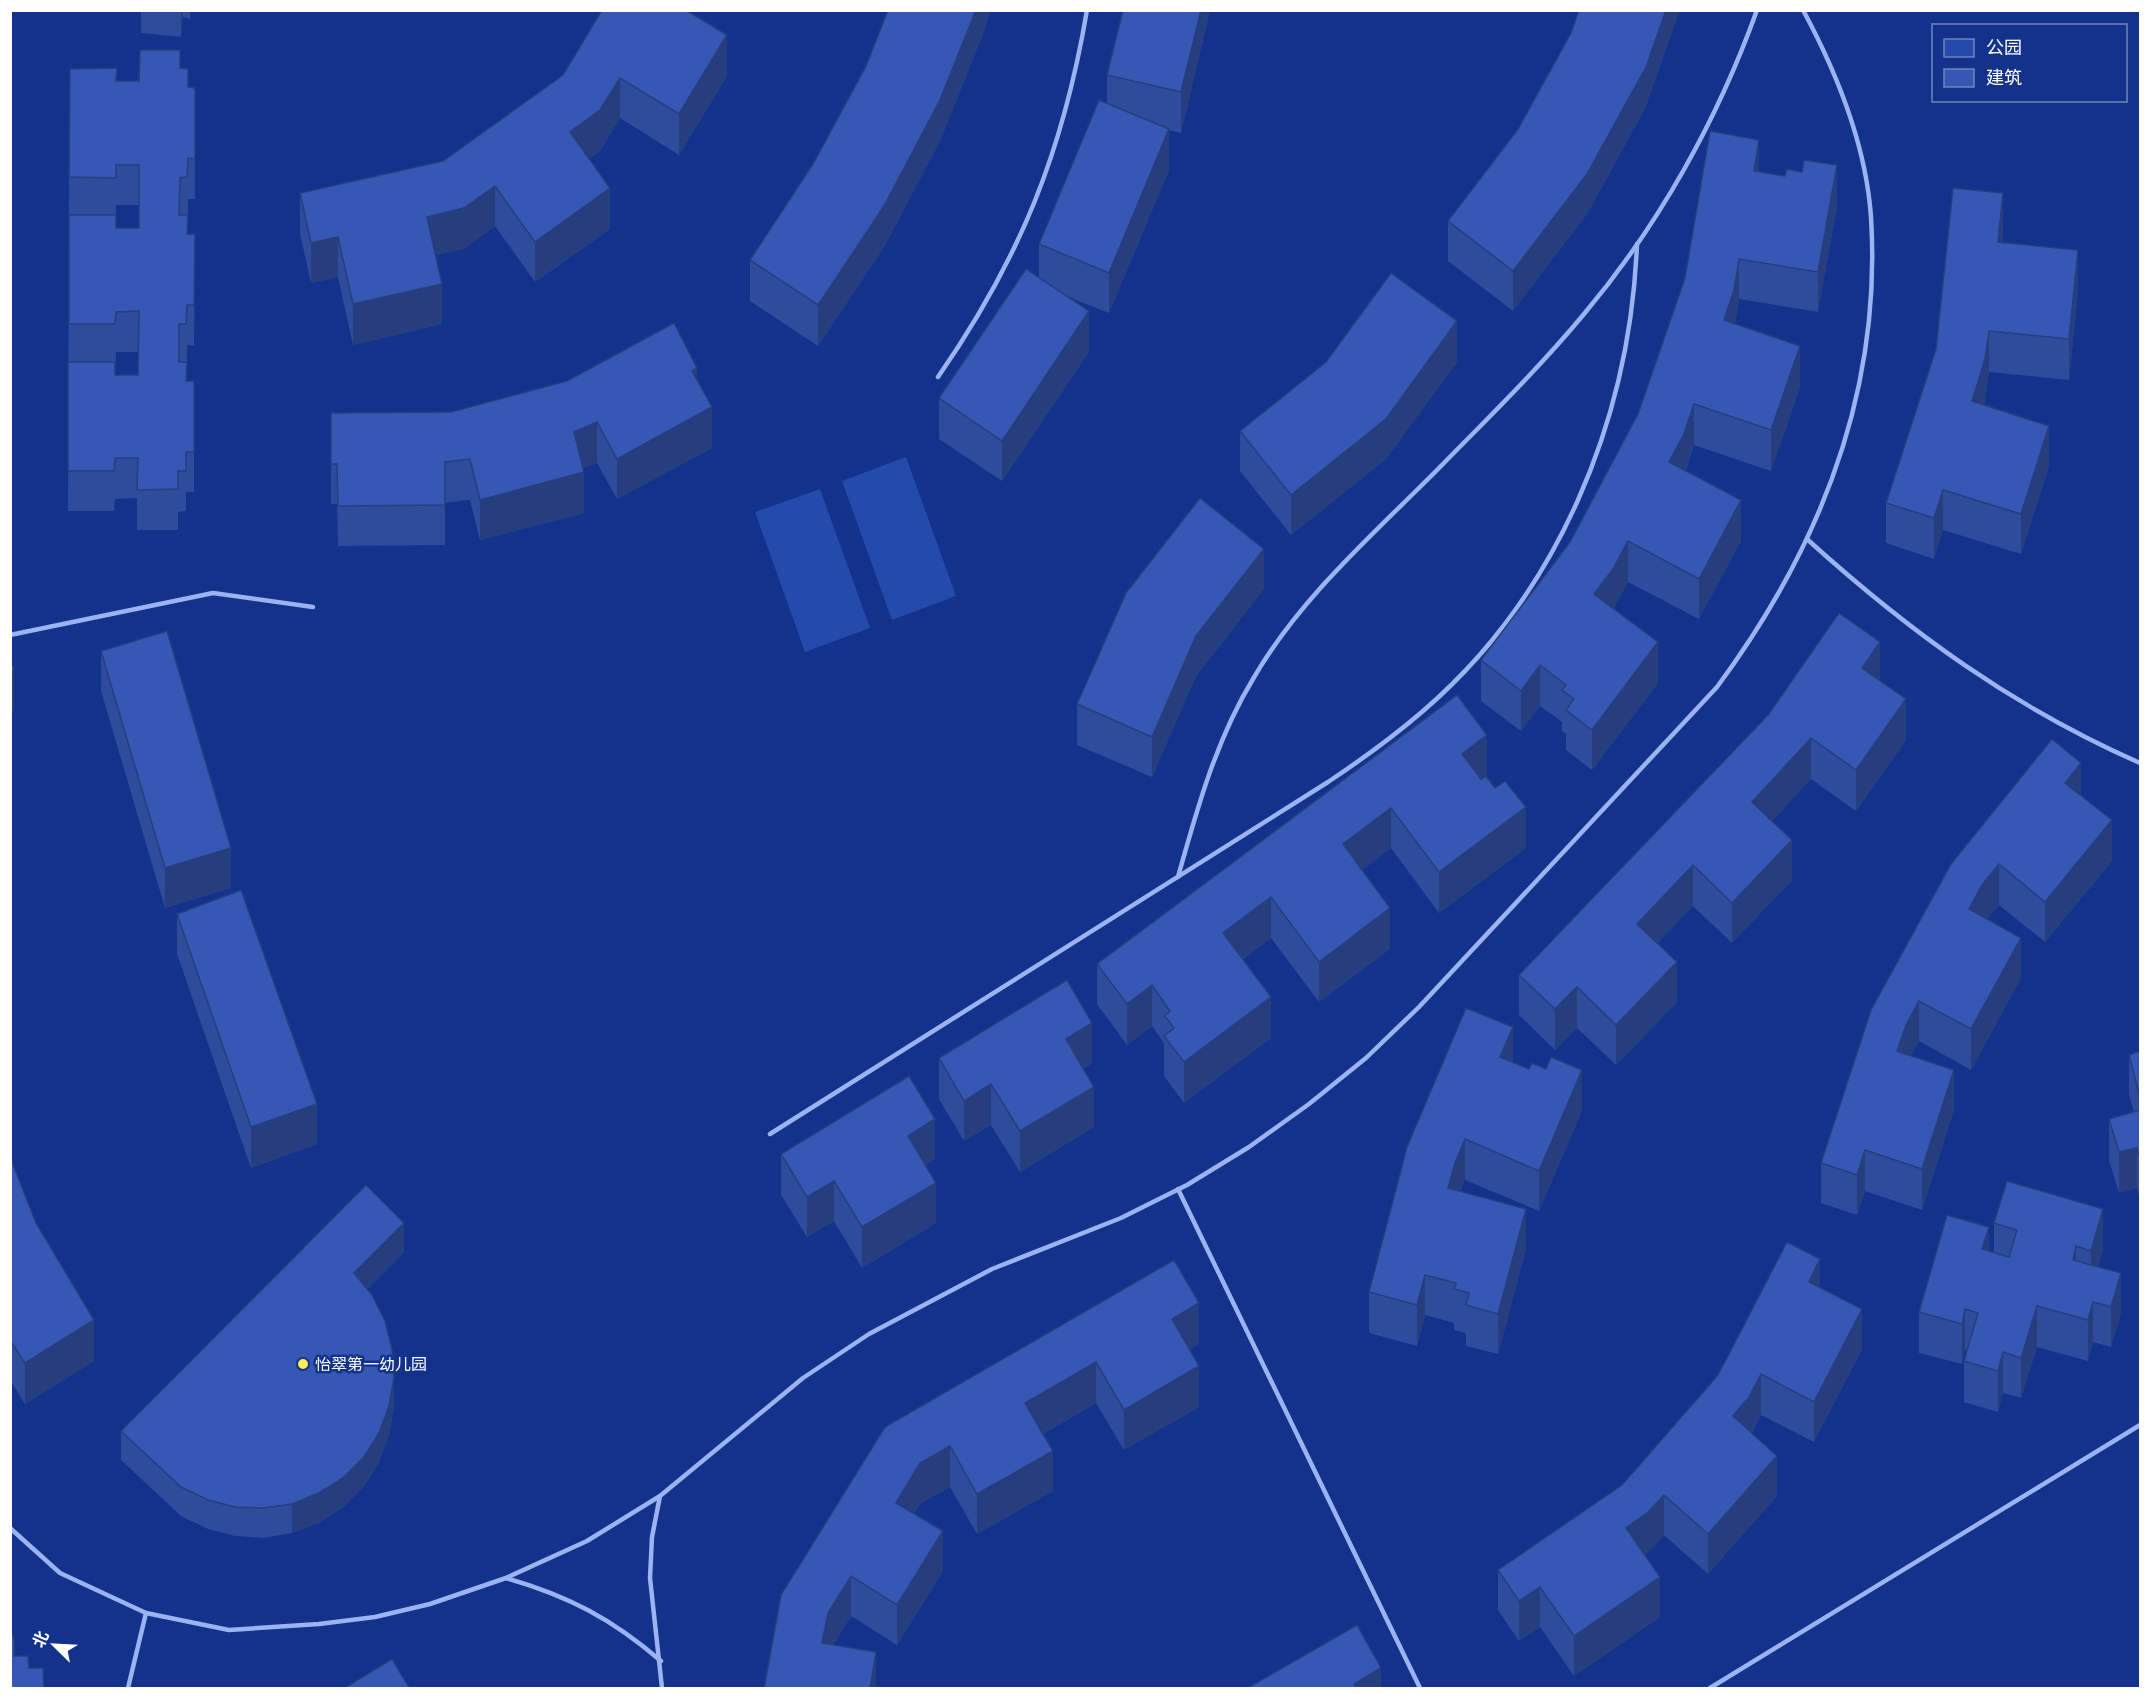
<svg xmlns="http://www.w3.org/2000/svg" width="2151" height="1699" viewBox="0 0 2151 1699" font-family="Overpass,'Noto Sans SC',sans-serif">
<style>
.green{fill:#244aac}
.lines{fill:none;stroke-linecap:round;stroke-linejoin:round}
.lane{stroke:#9bb3f1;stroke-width:4.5}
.wall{fill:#2e4c9b;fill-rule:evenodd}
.shaded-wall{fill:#263e7e}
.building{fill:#3658b4;stroke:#263e7e;stroke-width:1.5}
.poi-dot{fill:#ffec5b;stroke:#12328c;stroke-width:2}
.labels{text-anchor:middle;stroke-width:5;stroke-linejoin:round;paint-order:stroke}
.poi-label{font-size:16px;fill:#fff;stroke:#12328c;text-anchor:start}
</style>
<rect width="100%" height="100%" fill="#12328c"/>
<g class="green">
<path d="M906,457L956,596L892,620L842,481Z"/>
<path d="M820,489L870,628L805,652L755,512Z"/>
</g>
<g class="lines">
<g class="lane">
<path d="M938,377C1020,259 1063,152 1087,10"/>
<path d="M1808,540C1911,633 2013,707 2140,763"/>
<path d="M10,635L213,593L313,607"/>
<path d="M1178,877C1197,809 1216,740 1253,679C1301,596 1376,532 1442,465C1491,415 1540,367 1584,314C1659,225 1718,119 1757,10"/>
<path d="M770,1134L1328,782C1361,760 1393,737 1423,711C1558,595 1630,420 1637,244"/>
<path d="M1178,1189L1420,1688"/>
<path d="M660,1496L652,1537L650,1578L662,1688"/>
<path d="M10,1528L60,1573L146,1613L229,1630L319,1624L375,1617L430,1604L506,1578L587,1541L660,1496L803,1378L869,1334L992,1269L1121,1218L1187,1185L1249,1147L1309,1104L1366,1058L1419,1007L1717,687C1820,548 1882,393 1871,217C1866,146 1837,73 1803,10"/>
<path d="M506,1578C569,1596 612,1619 661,1661"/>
<path d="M128,1688L146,1613"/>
<path d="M1710,1688L2140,1425"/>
</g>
</g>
<g class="wall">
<path d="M104,10H119V12Z"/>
<path d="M141,10H191L190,19L183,17L181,37L141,33Z"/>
<path d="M888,10H990L985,29L940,141L884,247L818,346L750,301V260L813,164L866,66Z"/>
<path d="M1210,10L1181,133L1169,130V170L1109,313L1066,296L1089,352L1002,481L939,439V398L1039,277V244L1107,103V75Z"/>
<path d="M180,68L188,87L195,88V199H188V234H195L194,346L187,345V381H194V492H186V511L178,512V530H137V498L115,499L114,511H68L69,177L117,81H139ZM116,205H139V228H116ZM116,352H138V375H115Z"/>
<path d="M563,75L727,76L679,155L620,118L600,151L589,159L610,229L535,282L495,226L464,249L436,255L442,324L353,345L338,277L311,283L300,234V193L443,161Z"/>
<path d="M1646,107L1587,214L1513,311L1448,261V221Z"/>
<path d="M1759,172L1837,206L1818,312L1739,299L1735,324L1800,387L1771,471L1694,445L1686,471L1741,541L1699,619L1628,582L1613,609L1658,683L1592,770L1566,750V734L1562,731V722L1540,706L1521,731L1481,701V660L1570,542L1638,414Z"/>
<path d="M2003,234L2002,243L2078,291L2069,380L1989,372L1985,400L1984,405L2049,466L2021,554L1943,530L1934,559L1886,543V503Z"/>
<path d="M1326,362H1457L1386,459L1291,535L1240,471V431Z"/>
<path d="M697,381L712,448L617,499L597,463L583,468L584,513L480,540L470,500L445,503V545L338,546L337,504H331V413L451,412Z"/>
<path d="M1264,589L1196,676L1152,777L1077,745V704Z"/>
<path d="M101,651L231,888L165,908L101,691Z"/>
<path d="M1880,681L1906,740L1856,811L1811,779L1772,821L1792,880L1732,943L1693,906L1657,943L1677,1002L1616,1065L1577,1028L1555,1050L1519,1015V975Z"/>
<path d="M1457,695L1486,776L1526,848L1439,913L1391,848L1362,870L1390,949L1319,1002L1271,938L1243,959L1271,1038L1184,1103L1164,1076V1043L1152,1026L1127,1045L1097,1004V964Z"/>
<path d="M2081,795L2112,861L2045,942L1999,905L1987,919L2021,978L1971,1070L1919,1041L1911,1055L1954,1110L1922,1210L1865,1191L1857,1215L1821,1203V1163L1951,864Z"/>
<path d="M177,914L317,1144L251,1168L177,954Z"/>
<path d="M2140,1051V1200L2137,1188L2119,1193L2109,1160V1119L2134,1112L2129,1095V1055Z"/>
<path d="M939,1058L1092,1063L1083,1069L1094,1127L1020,1172L991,1125L964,1141L939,1099Z"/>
<path d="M1513,1062L1582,1111L1539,1211L1465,1180L1460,1191L1526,1249L1498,1354L1466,1346V1333L1454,1330V1323L1425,1315L1417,1346L1369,1333V1292Z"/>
<path d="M781,1154L935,1159L926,1165L936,1223L862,1268L834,1221L807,1237L781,1195Z"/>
<path d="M10,1157L36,1223L94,1361L25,1404L10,1380Z"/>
<path d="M1994,1223L2103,1249L2098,1267L2121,1313L2111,1347L2093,1342L2088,1361L2037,1347L2021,1398L2003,1393L1998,1412L1964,1402V1361L1967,1350H1965L1962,1364L1919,1353V1312L1989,1251L1994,1253Z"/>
<path d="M404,1252L367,1289L394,1407L389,1435L379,1462L364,1486L343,1507L319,1523L292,1533L263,1538L235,1536L208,1529L181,1516L121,1460V1431Z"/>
<path d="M1174,1260L1199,1344L1189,1349L1199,1407L1124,1450L1096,1403L1043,1434L1053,1491L977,1534L950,1487L920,1504L914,1513L943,1571L897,1645L851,1616L833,1645L876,1689H764L885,1427Z"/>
<path d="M1820,1287L1862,1349L1814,1442L1761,1415L1752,1433L1777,1496L1708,1574L1664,1535L1645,1555L1660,1617L1574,1676L1540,1627L1519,1641L1498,1610V1570L1622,1485Z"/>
</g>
<g class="shaded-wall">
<path d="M181,10H183L181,37Z"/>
<path d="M976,10H990L985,29L940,141L884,247L818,346V305Z"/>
<path d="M1201,10H1210L1181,133V92Z"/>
<path d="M1666,10H1680L1646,107L1587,214L1513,311V271Z"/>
<path d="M727,35V76L679,155V114Z"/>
<path d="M620,78V118L600,151L570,173V132Z"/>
<path d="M1169,129V170L1109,313V273Z"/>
<path d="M1759,140V180L1754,171Z"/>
<path d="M1837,165V206L1818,312V272Z"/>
<path d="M495,186V226L464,249L427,257V217Z"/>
<path d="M610,188V229L535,282V242Z"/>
<path d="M2003,193V234L1998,283V242Z"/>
<path d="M338,237V277L311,283V243Z"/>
<path d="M2078,250V291L2069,380V339Z"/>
<path d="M1739,259V299L1734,330L1724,320Z"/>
<path d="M442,284V324L353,345V304Z"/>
<path d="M1089,311V352L1002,481V441Z"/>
<path d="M1457,321V362L1386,459L1291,535V495Z"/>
<path d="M1989,331V372L1985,400L1972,441V401Z"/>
<path d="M1800,346V387L1771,471V430Z"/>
<path d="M697,368V408L692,371Z"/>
<path d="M1694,404V445L1684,474L1669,462Z"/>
<path d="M712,407V448L617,499V459Z"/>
<path d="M597,422V463L574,472V432Z"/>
<path d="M2049,426V466L2021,554V514Z"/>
<path d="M584,472V513L480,540V500Z"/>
<path d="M1943,490V530L1934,559V518Z"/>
<path d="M1741,500V541L1699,619V579Z"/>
<path d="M1628,541V582L1613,609L1594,594Z"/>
<path d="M1264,549V589L1196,676L1152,777V737L1196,636Z"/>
<path d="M1658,642V683L1592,770V730Z"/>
<path d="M1880,642V682L1862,668Z"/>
<path d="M1540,665V706L1521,731V691Z"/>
<path d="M14,667V708L10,719V678Z"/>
<path d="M1906,699V740L1856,811V770Z"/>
<path d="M1487,735V776L1462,795V754Z"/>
<path d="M1811,738V779L1752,843V802Z"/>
<path d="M2081,763V804L2065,783Z"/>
<path d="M1526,807V848L1439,913V872Z"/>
<path d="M1391,808V848L1343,884V844Z"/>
<path d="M2112,820V861L2045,942V902Z"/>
<path d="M1792,840V880L1732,943V903Z"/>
<path d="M231,848V888L165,908V868Z"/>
<path d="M1999,864V905L1982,925L1969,909L1982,885Z"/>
<path d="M1693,865V906L1637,965V924Z"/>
<path d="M1271,897V938L1223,973V933Z"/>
<path d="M1390,908V949L1319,1002V962Z"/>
<path d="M2021,938V978L1971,1070V1029Z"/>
<path d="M1677,962V1002L1616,1065V1025Z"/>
<path d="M1152,985V1026L1127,1045V1004Z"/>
<path d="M1577,987V1028L1555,1050V1009Z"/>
<path d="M1271,997V1038L1184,1103V1062Z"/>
<path d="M1919,1001V1041L1906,1065L1897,1051L1906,1025Z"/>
<path d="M1092,1023V1063L1066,1080V1039Z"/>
<path d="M1513,1027V1068L1500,1057Z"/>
<path d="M1582,1070V1111L1539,1211V1171Z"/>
<path d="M1954,1070V1110L1922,1210V1169Z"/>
<path d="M991,1084V1125L964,1141V1101Z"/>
<path d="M1094,1087V1127L1020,1172V1131Z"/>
<path d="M317,1104V1144L251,1168V1127Z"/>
<path d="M935,1119V1159L908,1176V1136Z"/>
<path d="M1465,1139V1180L1455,1203L1448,1188L1455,1163Z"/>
<path d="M2137,1148V1188L2119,1193V1152Z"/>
<path d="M1865,1150V1191L1857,1215V1175Z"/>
<path d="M834,1181V1221L807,1237V1197Z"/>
<path d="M936,1183V1223L862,1268V1227Z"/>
<path d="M1526,1209V1249L1498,1354V1314Z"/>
<path d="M2103,1209V1249L2091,1291V1251Z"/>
<path d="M404,1223V1252L354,1302V1273Z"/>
<path d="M1989,1227V1267L1982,1249Z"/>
<path d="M2076,1246V1287L2073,1260Z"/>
<path d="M1820,1259V1299L1809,1282Z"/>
<path d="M2121,1273V1313L2111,1347V1307Z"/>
<path d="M1425,1275V1315L1417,1346V1305Z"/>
<path d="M2093,1302V1342L2088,1361V1320Z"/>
<path d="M1199,1303V1344L1172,1359V1319Z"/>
<path d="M2037,1306V1347L2021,1398V1358Z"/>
<path d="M1862,1309V1349L1814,1442V1402Z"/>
<path d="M1965,1309V1350L1962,1364V1324Z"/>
<path d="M94,1320V1361L25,1404V1363Z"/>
<path d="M2003,1352V1393L1998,1412V1371Z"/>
<path d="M1096,1362V1403L1025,1444V1403Z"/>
<path d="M1199,1366V1407L1124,1450V1410Z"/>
<path d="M1761,1374V1415L1749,1437L1733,1416Z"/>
<path d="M394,1377V1407L389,1435L379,1462L364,1486L343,1507L319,1523L292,1533V1504Z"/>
<path d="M950,1446V1487L920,1504L896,1543V1503L920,1463Z"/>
<path d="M1053,1451V1491L977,1534V1494Z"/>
<path d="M1777,1456V1496L1708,1574V1534Z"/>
<path d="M1664,1495V1535L1647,1554L1626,1568V1528Z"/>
<path d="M943,1531V1571L897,1645V1605Z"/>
<path d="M851,1576V1616L828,1654L822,1643L828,1613Z"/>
<path d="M1660,1577V1617L1574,1676V1636Z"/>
<path d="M1540,1587V1627L1519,1641V1601Z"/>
<path d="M876,1652V1689H870Z"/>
<path d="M1381,1668V1689H1354V1684Z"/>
</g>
<g class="building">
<path d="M602,10H686L727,35L679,114L620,78L600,110L570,132L610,188L535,242L495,186L464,208L427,217L442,284L353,304L338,237L311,243L300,193L443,161L563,75Z"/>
<path d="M888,10H976L940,100L884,206L818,305L750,260L813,164L866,66Z"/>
<path d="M1123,10H1201L1181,92L1107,75Z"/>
<path d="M1579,10H1666L1646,67L1587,174L1513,271L1448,221L1518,129L1571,33Z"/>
<path d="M140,50H180V68L188,69V87L195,88V159L188,158L187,177L180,178L179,215H188L187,234H195L194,305H187L186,324H179V362H187L186,381H194V452H186V471H178V489L137,490L138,458H115L114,471H68V362H115V375H138L139,311L116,312L115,324H69V215H116V228H139V165H116V178L69,177L70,69L117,68L116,81H139Z"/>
<path d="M1099,100L1169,129L1109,273L1039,244Z"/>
<path d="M1710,131L1759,140L1754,171L1785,176L1787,169L1802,172L1804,160L1837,165L1818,272L1739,259L1734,290L1724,320L1800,346L1771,430L1694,404L1684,434L1669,462L1741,500L1699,579L1628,541L1613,569L1594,594L1658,642L1592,730L1566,710L1574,699L1562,690L1566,685L1540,665L1521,691L1481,660L1570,542L1638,414L1685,278Z"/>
<path d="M1953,188L2003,193L1998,242L2078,250L2069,339L1989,331L1985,359L1972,401L2049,426L2021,514L1943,490L1934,518L1886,503L1936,349Z"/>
<path d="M1026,269L1089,311L1002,441L939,398Z"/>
<path d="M1391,273L1457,321L1386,419L1291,495L1240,431L1326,362Z"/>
<path d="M674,323L697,368L692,371L712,407L617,459L597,422L574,432L584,472L480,500L470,459L445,462V505L338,506L337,464H331V413L451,412L567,381Z"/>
<path d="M1200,498L1264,549L1196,636L1152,737L1077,704L1126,593Z"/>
<path d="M1839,613L1880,642L1862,668L1906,699L1856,770L1811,738L1752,802L1792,840L1732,903L1693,865L1637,924L1677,962L1616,1025L1577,987L1555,1009L1519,975L1768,715Z"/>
<path d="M167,631L231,848L165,868L101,651Z"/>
<path d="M10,666L14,667L10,678Z"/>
<path d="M1457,695L1487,735L1462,754L1481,779L1486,776L1495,788L1505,781L1526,807L1439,872L1391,808L1343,844L1390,908L1319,962L1271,897L1223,933L1271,997L1184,1062L1164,1036L1174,1028L1165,1016L1170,1011L1152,985L1127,1004L1097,964Z"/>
<path d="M2052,739L2081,763L2065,783L2112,820L2045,902L1999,864L1982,885L1969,909L2021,938L1971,1029L1919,1001L1906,1025L1897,1051L1954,1070L1922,1169L1865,1150L1857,1175L1821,1163L1871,1010L1951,864Z"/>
<path d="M241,890L317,1104L251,1127L177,914Z"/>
<path d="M1067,980L1092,1023L1066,1039L1094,1087L1020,1131L991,1084L964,1101L939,1058Z"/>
<path d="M1466,1008L1513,1027L1500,1057L1529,1069L1532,1063L1546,1069L1551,1057L1582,1070L1539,1171L1465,1139L1455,1163L1448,1188L1526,1209L1498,1314L1466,1305L1469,1293L1454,1289L1456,1283L1425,1275L1417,1305L1369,1292L1407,1147Z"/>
<path d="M2140,1051V1097L2129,1055Z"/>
<path d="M909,1076L935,1119L908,1136L936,1183L862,1227L834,1181L807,1197L781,1154Z"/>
<path d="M2140,1110V1159L2137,1148L2119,1152L2109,1119Z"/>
<path d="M10,1157L36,1223L94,1320L25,1363L10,1340Z"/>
<path d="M2007,1181L2103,1209L2091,1251L2076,1246L2073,1260L2121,1273L2111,1307L2093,1302L2088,1320L2037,1306L2021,1358L2003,1352L1998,1371L1964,1361L1978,1313L1965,1309L1962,1324L1919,1312L1947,1215L1989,1227L1982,1249L2009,1257L2017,1230L1994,1223Z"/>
<path d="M366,1185L404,1223L354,1273L372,1295L385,1321L392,1349L394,1377L389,1406L379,1433L364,1457L343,1478L319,1493L292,1504L263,1508L235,1507L208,1500L181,1487L121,1431Z"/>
<path d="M1787,1242L1820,1259L1809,1282L1862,1309L1814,1402L1761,1374L1749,1397L1733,1416L1777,1456L1708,1534L1664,1495L1647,1513L1626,1528L1660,1577L1574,1636L1540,1587L1519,1601L1498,1570L1622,1485L1718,1375Z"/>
<path d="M1174,1260L1199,1303L1172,1319L1199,1366L1124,1410L1096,1362L1025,1403L1053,1451L977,1494L950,1446L920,1463L896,1503L943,1531L897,1605L851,1576L828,1613L822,1643L876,1652L870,1689H764L781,1595L885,1427Z"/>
<path d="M1357,1625L1381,1668L1354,1684L1357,1689H1246Z"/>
<path d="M10,1629L14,1638V1656H28L29,1668H43L44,1689H10Z"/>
<path d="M392,1659L410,1689H343Z"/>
</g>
<circle class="poi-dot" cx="303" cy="1364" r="6"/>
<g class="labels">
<g class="poi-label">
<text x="315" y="1370">怡翠第一幼儿园</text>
</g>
</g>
<rect width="2151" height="1699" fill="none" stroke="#ffffff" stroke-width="24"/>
<rect x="1932" y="24" width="195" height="78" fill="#12328c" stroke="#7184ba" stroke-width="1.5"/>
<rect x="1944" y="39" width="30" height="18" fill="#244aac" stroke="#7184ba" stroke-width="1.5"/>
<text x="1986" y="54" font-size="18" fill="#ffffff">公园</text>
<rect x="1944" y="69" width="30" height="18" fill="#3658b4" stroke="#7184ba" stroke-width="1.5"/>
<text x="1986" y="84" font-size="18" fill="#ffffff">建筑</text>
<g transform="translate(54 1645) rotate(294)" stroke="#12328c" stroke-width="4.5" paint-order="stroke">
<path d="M0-4.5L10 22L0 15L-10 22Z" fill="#ffffff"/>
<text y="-9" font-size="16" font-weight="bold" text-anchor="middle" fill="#ffffff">北</text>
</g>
</svg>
